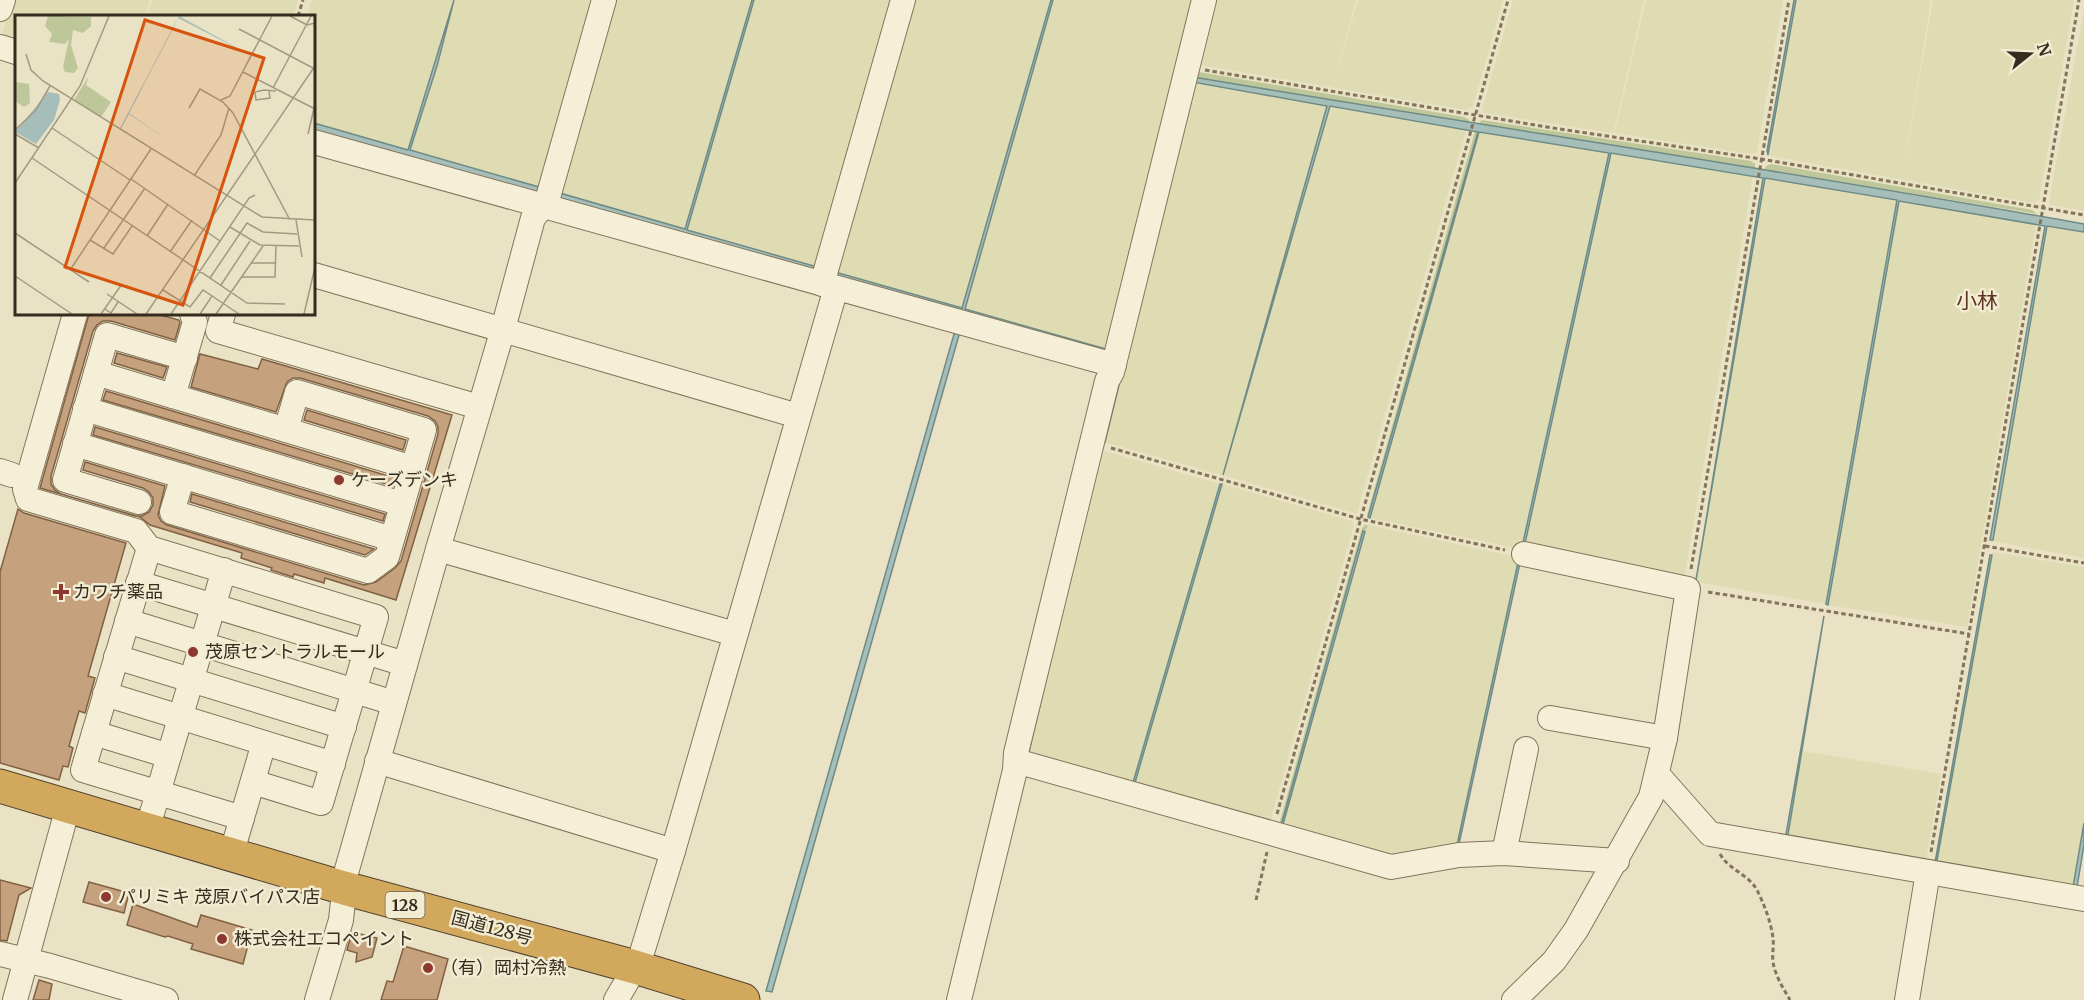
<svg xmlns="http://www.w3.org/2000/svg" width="2084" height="1000" viewBox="0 0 2084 1000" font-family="Merriweather,'Noto Sans JP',serif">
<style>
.farmland{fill:#dfdcb3}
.green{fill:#bec799}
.water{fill:#a6beb9;stroke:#6e8b86;stroke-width:1.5}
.building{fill:#c5a27d;stroke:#806144;stroke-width:1.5}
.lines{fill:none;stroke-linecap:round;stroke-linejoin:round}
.minor-casing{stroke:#83745c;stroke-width:26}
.highway-casing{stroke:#514330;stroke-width:35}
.path{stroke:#83745c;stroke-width:3;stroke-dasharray:4.5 3;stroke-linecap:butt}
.minor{stroke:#f6efd7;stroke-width:24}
.highway{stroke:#d2a95c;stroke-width:33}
.poi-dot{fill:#8d3931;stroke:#f2ecd3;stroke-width:2}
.labels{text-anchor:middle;stroke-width:5;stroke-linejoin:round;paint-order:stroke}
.shield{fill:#f2ecd3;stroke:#6e6555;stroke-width:1.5}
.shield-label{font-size:16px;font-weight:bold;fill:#352b1f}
.poi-label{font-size:18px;fill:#352b1f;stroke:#f2ecd3;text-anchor:start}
.street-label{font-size:18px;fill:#352b1f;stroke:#f2ecd3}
.quarter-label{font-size:21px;fill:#5e3422;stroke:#f2ecd3}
.inset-road{fill:none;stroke:#a29982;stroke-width:1.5}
.view{fill:#d6540e;fill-opacity:0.15;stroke:#d6540e;stroke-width:3}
.inset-edge{fill:none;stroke:#352b1f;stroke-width:3}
</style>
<rect width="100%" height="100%" fill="#eae2c4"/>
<g class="farmland">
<path d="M12,0H150L145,16H16V39L2,35Z"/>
<path d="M152,0H298L293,16H147Z"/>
<path d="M312,0H454L408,150L314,123V16H307Z"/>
<path d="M455,0H594L541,188L410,151Z"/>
<path d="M615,0H752L685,229L561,194Z"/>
<path d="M754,0H894L818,268L687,230Z"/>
<path d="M910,0H1051L963,309L834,272Z"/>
<path d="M1053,0H1194L1106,349L965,309Z"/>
<path d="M1215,0H1356L1333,85L1358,0H1503L1473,106L1466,110L1199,65Z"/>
<path d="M1513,0H1644L1614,131L1615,132L1646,0H1783L1757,152L1751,154L1484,113L1482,110Z"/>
<path d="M1796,0H1931L1902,179L1933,0H2074L2039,200L2034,203L1770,156Z"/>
<path d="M2084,10V211L2051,205L2049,202Z"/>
<path d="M1193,82L1327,106L1223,475L1233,445L1330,106L1466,130L1357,513H1355L1105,442Z"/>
<path d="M1479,132L1609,153L1522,547H1524L1611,153L1753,176L1684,579L1679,582L1370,518Z"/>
<path d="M1765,178L1897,200L1826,604L1696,582Z"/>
<path d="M1899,201L2036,224L1967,627L1828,605Z"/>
<path d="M2047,226L2084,232V558L1991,541L1993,540Z"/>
<path d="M1104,451L1220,484L1132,786L1028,756Z"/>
<path d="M1222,484L1352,521L1354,525L1269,826L1134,787Z"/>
<path d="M1368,525L1521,558L1518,563L1457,845L1381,857L1282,828Z"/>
<path d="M1993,552L2084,567V823L2073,887L1936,866Z"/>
<path d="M1802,751L1941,774L1925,867L1787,841Z"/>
</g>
<g class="green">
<path d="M1193,71L1464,117L1469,120L1468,123L1193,77Z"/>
<path d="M1482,120L1751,161L1755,164V168L1478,124Z"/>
<path d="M1475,131L1478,132L1368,517L1367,515Z"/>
<path d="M1771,164L2032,210L2037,214L1765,169L1766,166Z"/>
<path d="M1365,525H1368L1365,532H1363L1280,829L1380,859L1466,845H1498L1501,843L1500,846L1466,845L1454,850L1401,859H1380L1279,831L1278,828L1362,528Z"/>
</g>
<g class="water">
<path d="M454,0L437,66L410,150L685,229L752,0H754L687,230L962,308L1051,0H1053L965,309L1106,349L1105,354L314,130V123L408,150Z"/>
<path d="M1794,0H1796L1768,155L1767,151Z"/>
<path d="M1193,77C1490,127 1788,171 2084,224V232L2047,226L1993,540H1990L2045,226L1899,201L1828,605L1826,604L1897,200L1765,178L1696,580L1763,178L1611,153L1524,548L1522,547L1609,153L1479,132L1370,518L1368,517L1478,132L1330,106L1223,475L1327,106L1193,82L1105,442L1102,441Z"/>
<path d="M956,327L961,328L772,992L766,991Z"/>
<path d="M1220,484H1222L1134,786L1026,757L1048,671L1028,756L1132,786Z"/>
<path d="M1363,531L1365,532L1282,828L1381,857L1457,845L1518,562L1520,563L1459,844H1499V845H1466L1380,859L1280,829Z"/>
<path d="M1990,555H1992L1936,866L2073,887L2084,823V845L2077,887L2084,888V890L1934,868Z"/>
<path d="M1824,616L1787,841L1717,830L1785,840Z"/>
</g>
<g class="building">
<path d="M89,314H157L179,320L180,323L175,340L111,321H103L97,325L93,331L51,476V484L55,490L61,494L135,516H142L149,512L153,505V498L149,492L143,488L83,470L85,462L165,486L158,515L161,521L167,525L364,585L376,582L395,568L401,561L438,434V427L435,421L428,416L300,378H293L287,382L276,412L191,387L200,354L258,369L262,359L452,415L396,600L325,578L324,583L294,574L293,577L271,570L272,568L241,558L242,553L150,525L140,517L40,488Z"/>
<path d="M117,353L167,367L163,378L114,363Z"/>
<path d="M106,391L395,478L393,486L103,400Z"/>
<path d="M307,410L406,440L403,450L304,420Z"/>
<path d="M95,427L385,514L383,521L93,435Z"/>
<path d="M192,494L374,549L365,555L190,502Z"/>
<path d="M18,509L24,513L126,543L88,676L95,678L85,713L79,711L69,746L73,748L68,767L63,766L59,780L0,763V572Z"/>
<path d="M0,880L31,888L19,895L7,941L0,940Z"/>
<path d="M89,882L129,893L124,913L83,902Z"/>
<path d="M133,904L197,927L201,915L252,930L243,964L191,949L193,944L168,936L165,937L127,925Z"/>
<path d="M352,932L377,938L372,957L356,962L357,953L347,950Z"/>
<path d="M404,946L448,959L437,1000H381L387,981L393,982Z"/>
<path d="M39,980L52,984L49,1000H33Z"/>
</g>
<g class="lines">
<defs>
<g id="minor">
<path d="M0,9L3,0"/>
<path d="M0,47L16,52"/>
<path d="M314,142L1114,365"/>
<path d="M314,275L798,416"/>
<path d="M822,284L903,0"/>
<path d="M75,314L25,489L28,499L136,531L149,548L376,617L321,803L253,782"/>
<path d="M223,314L218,331L479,407"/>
<path d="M96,373L413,468"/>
<path d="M173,396L195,322L192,314"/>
<path d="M85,409L402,504"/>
<path d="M75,444L392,539"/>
<path d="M0,471L12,475"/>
<path d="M183,476L172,512L368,571L387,557L424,430L297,392L286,430"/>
<path d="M139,502L65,480L107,335L185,358"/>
<path d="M149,548L83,770L242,818"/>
<path d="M438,549L735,634"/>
<path d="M138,583L405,664"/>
<path d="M127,621L394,703"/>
<path d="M116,657L344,727"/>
<path d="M105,694L333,764"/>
<path d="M1550,718L1665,738"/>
<path d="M94,733L169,756"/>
<path d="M377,761L673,851"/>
<path d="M1016,761L1391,867L1459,855L1504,853L1617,861"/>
<path d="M1657,774L1710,834L2084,899"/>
<path d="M147,830L224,570"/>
<path d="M1504,853L1526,749"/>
<path d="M231,855L264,743"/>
<path d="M0,954L50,966L166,1000"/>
<path d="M15,1000L68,807"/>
<path d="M317,1000L341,920L346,873L438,549L503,329L533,218L547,201L604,0"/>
<path d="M616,1000L640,959L673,851L836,288"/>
<path d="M959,1000L1015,770L1016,753L1107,381L1112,372L1204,0"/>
<path d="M1514,1000L1554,961L1576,930L1651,797L1665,738L1688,589L1524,554"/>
<path d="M1907,1000L1928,872"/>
</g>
<path id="highway" d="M0,786L344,888L635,967L743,1000"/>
</defs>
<use href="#minor" class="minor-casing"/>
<use href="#highway" class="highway-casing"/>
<g class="path">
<path d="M298,16L303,0"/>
<path d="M1205,70L1553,128L1761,159L2084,215"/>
<path d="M1111,448L1360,519L1505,550"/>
<path d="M1985,546L2084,563"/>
<path d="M1691,569L1789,0"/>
<path d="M1708,592L1969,634"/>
<path d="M1277,814L1508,0"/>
<path d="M1931,852L2079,0"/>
<path d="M1720,854C1729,870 1748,874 1757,890C1764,904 1771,922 1773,938C1774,946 1772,954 1773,962C1775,975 1783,988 1790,1000"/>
<path d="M1256,900L1267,852"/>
</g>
<use href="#minor" class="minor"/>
<use href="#highway" class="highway"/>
</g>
<g class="poi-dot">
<circle cx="339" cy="480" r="6"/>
<path d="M58 583h6v6h6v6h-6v6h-6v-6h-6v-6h6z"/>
<circle cx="193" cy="652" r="6"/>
<circle cx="106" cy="897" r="6"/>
<circle cx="222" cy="939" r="6"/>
<circle cx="428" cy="968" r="6"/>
</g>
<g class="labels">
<rect class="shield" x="385.5" y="892" width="39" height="26" rx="4.5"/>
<g class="shield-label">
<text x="405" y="911">128</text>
</g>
<g class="poi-label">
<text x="351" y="486">ケーズデンキ</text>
<text x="73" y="598">カワチ薬品</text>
<text x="205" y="658">茂原セントラルモール</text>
<text x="118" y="903">パリミキ 茂原バイパス店</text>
<text x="234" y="945">株式会社エコペイント</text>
<text x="440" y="974">（有）岡村冷熱</text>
</g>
<g class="street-label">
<text transform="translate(492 928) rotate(15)" y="6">国道128号</text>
</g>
<g class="quarter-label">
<text x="1977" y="308">小林</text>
</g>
</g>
<g transform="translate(15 15)">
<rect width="300" height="300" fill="#eae2c4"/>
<path d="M33,1L76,2V11L68,18L58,15L56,30L63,53L59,58L50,57L48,52L54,24L50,29L34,27L37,19L30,11ZM73,62L71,70L96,87L86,102L59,85ZM0,67L14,69L15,88L9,92L0,86Z" fill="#bec799"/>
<path d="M164,1L235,40L242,28L227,56L192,37L227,56L235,40L163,3L156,18L191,37L156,18L147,35L192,59L147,35L139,50L184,73L139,50L130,67L174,92L130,67L123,82L164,109L123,82L114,98L153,125L114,99L106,114L145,138L105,113ZM33,77L44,79L45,85L39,105L21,129L0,117Z" fill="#a6beb9"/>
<path class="inset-road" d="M275,1L292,10L300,8M224,14L298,53M11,39L16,55L28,66L247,202L300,205M228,57L300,94M258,73L296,1M254,76L255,83L241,85L240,77L249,75L261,76M206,85L215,81L257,1M174,93L185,74L208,87L218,98L275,205M37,113L115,165M0,115L21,95L35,71M0,119L24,133M293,119L300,89M17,143L232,288L270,289M179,161L206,120L214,93M116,164L205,226M0,168L65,71L94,1M281,205L287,242M215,212L245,230L284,231M0,218L74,267M132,221L153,189M75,225L98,239L117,211M89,233L130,173M155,237L177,205M236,248H261M55,255L136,134M0,261L57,299M227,262H260L261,231M195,263L232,208L248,217L282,219M206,270L235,226M148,275L175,292L188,275L224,299M92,279L122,299M90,294L96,298L103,287M86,299L107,269M131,299L300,51M156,299L234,183L240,180M185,299L197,281M201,299L248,231M289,299L300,252"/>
<path class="view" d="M130,5L249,43L168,290L50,252Z"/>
<rect width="300" height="300" class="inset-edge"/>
</g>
<g transform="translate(2030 54) rotate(72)" stroke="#f2ecd3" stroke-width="4.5" paint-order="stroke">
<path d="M0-4.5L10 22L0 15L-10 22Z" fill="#352b1f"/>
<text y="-9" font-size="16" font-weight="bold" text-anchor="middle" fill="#352b1f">N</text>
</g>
</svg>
